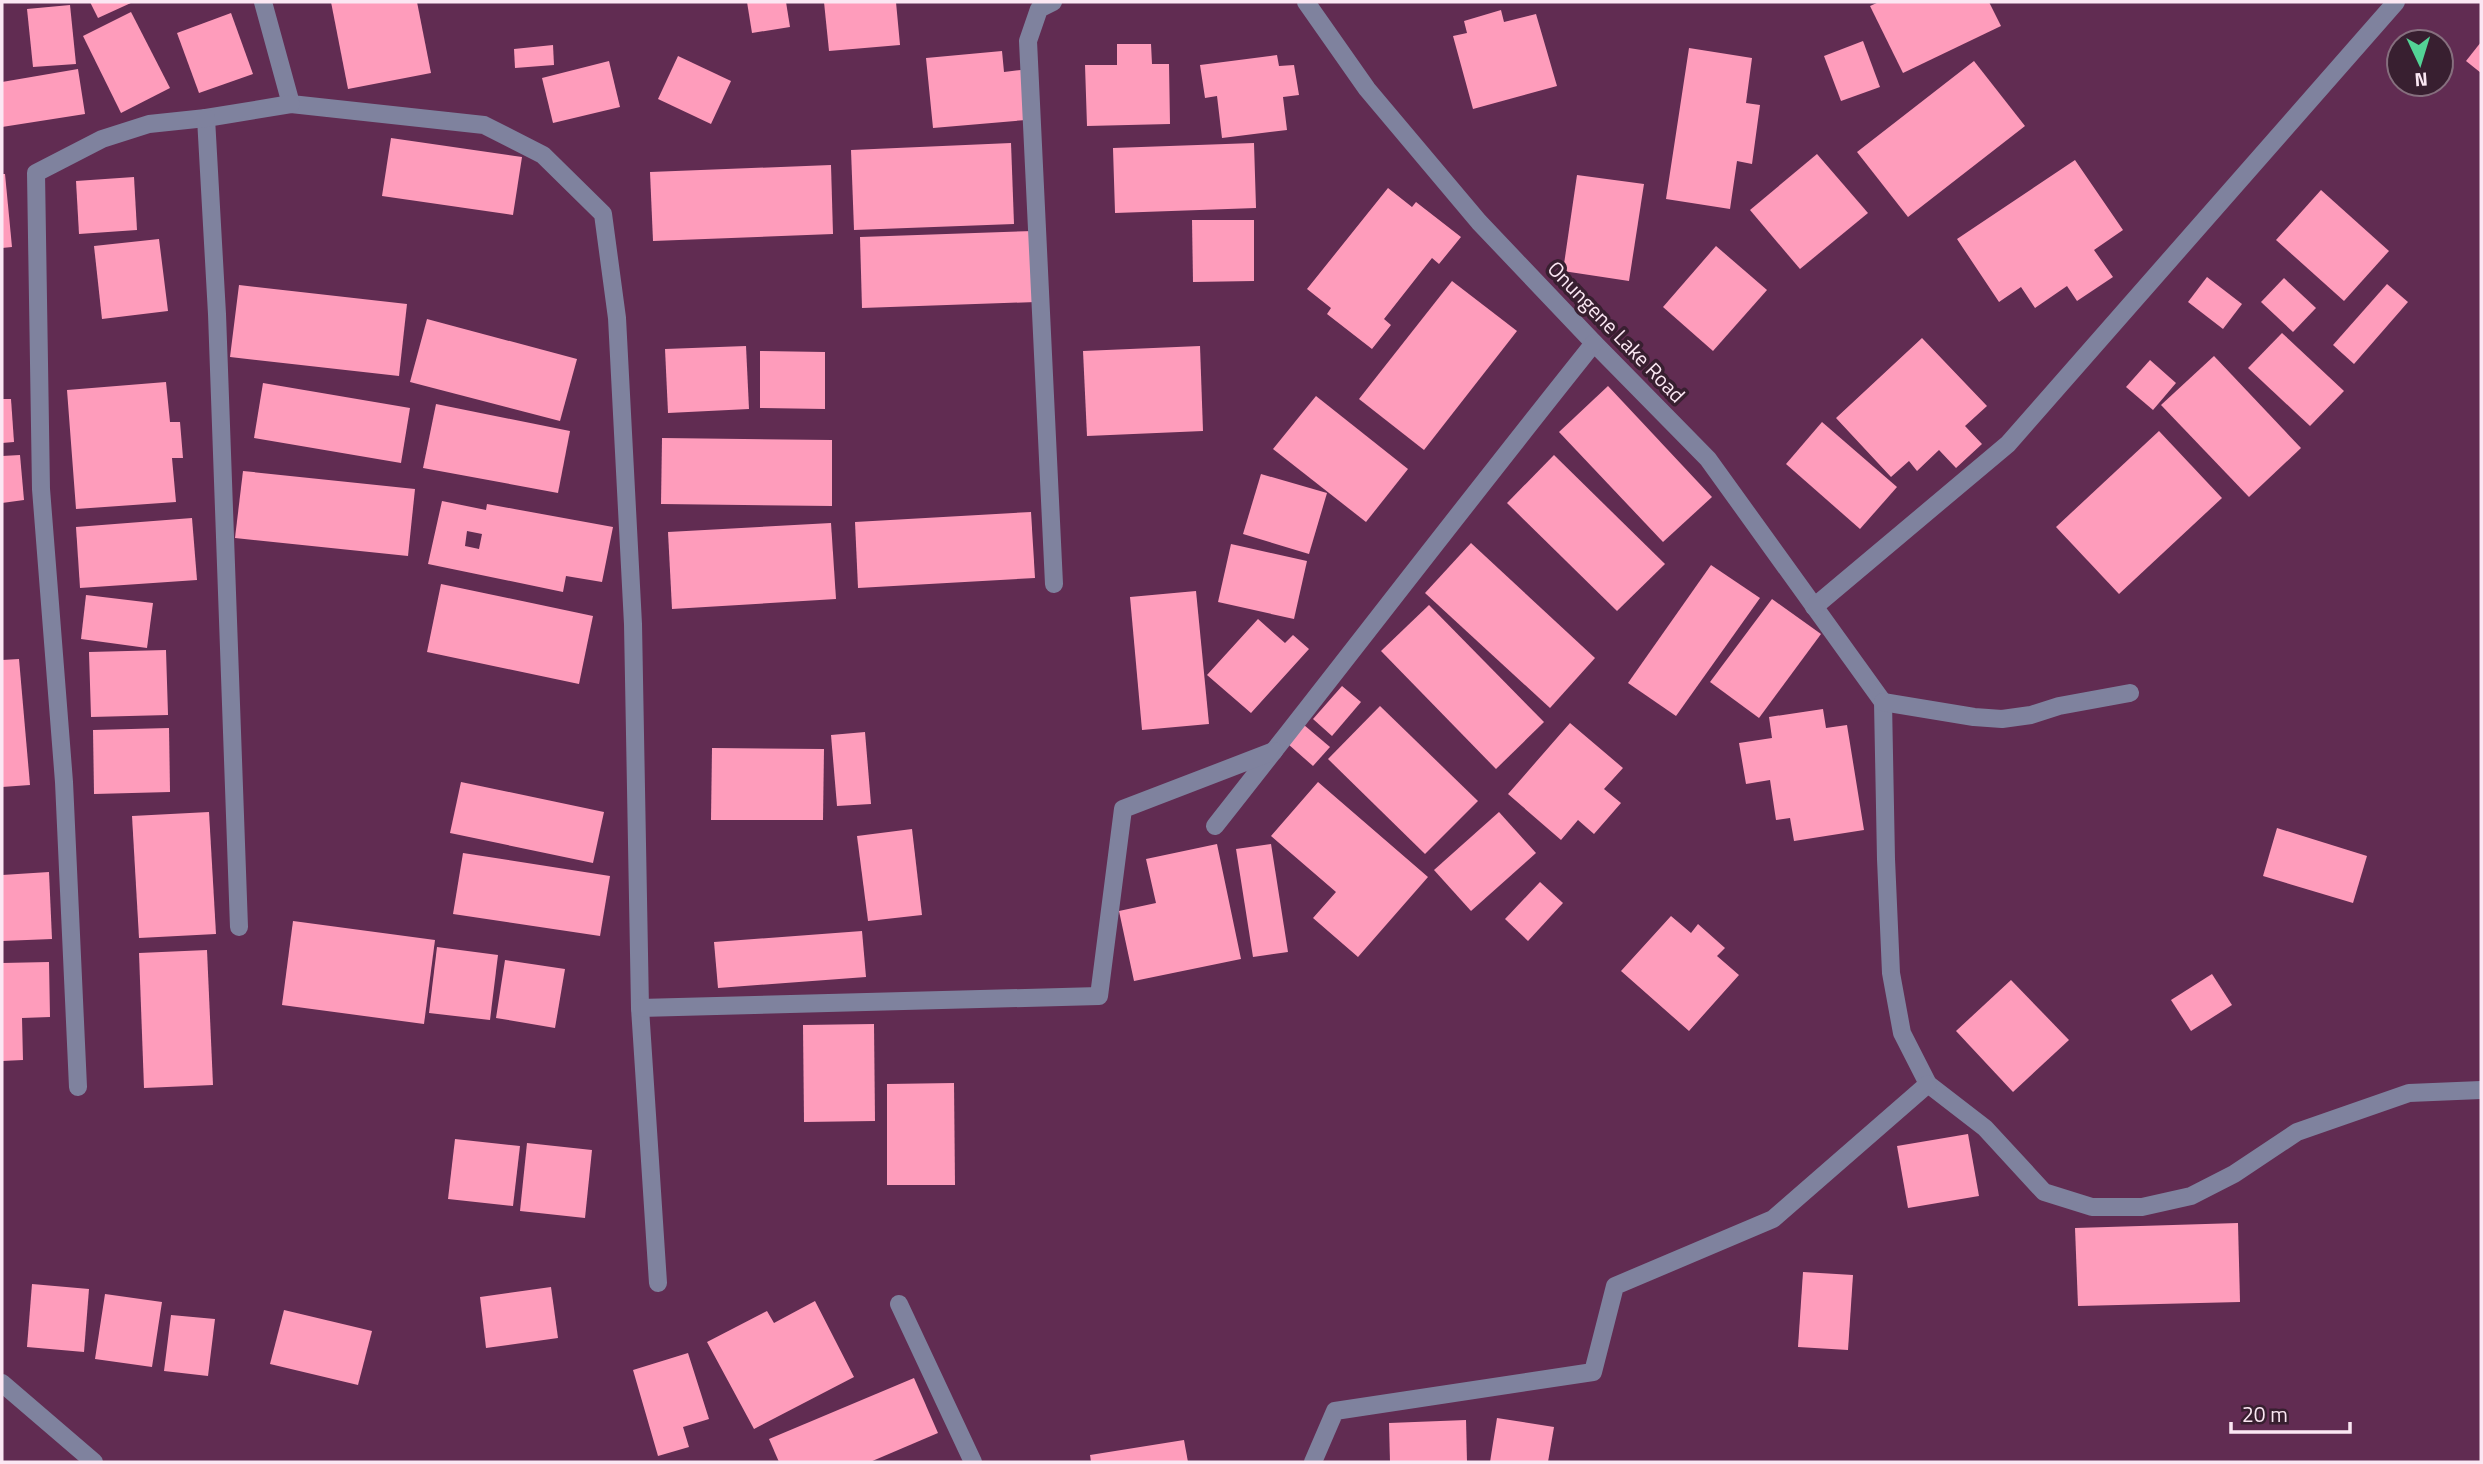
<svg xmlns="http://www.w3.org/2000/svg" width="2483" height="1464" viewBox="0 0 2483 1464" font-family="'Titillium Web',sans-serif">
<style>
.building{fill:#fe9cbb;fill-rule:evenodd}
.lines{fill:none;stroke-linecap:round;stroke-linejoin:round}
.minor{stroke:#7f829e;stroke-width:18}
.labels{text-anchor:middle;stroke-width:7;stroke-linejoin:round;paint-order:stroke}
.street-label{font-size:21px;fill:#fbe7f3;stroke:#381f30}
</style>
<rect width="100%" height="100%" fill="#612c52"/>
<g class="building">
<path d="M90,2H133L98,18Z"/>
<path d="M331,2H417L431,73L348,89Z"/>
<path d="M747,2H786L790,27L752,33Z"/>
<path d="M824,2H896L900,45L829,51Z"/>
<path d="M1879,2H1989L2001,26L1903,73L1870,6Z"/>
<path d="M70,5L76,64L33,67L27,9Z"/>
<path d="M1501,10L1504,22L1536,14L1557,86L1473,109L1453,36L1467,33L1464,21Z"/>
<path d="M131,12L170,88L121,113L83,36Z"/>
<path d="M231,13L253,74L199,93L177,33Z"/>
<path d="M1863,41L1880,87L1841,101L1824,56Z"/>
<path d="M2481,42V73L2466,61Z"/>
<path d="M1117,44H1151L1152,64H1169L1170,124L1087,126L1085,65H1117Z"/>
<path d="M553,45L554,65L515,68L514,49Z"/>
<path d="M1689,48L1752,58L1746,103L1760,105L1752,164L1737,161L1730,209L1666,199Z"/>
<path d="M1002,51L1004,72L1021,70L1026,120L933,128L926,58Z"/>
<path d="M1277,55L1279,66L1294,65L1299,95L1283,97L1287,130L1222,138L1217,96L1205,98L1200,65Z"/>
<path d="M678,56L731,81L711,124L658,99Z"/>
<path d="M609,61L620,107L553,123L542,78Z"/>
<path d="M1974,61L2025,126L1908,217L1857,152Z"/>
<path d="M78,69L85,114L2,127V82Z"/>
<path d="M391,138L522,157L513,215L382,196Z"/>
<path d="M1011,143L1014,224L854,230L851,150Z"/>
<path d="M1254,143L1256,208L1115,213L1113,148Z"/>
<path d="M1817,154L1868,213L1800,269L1750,210Z"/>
<path d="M2075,160L2123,230L2094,250L2113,277L2077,301L2067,286L2035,308L2021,287L1999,302L1957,239Z"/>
<path d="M831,165L833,234L653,241L650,172Z"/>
<path d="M2,174H5L12,247L2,248Z"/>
<path d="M1577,175L1644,184L1629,281L1563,271Z"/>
<path d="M134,177L137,230L79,234L76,181Z"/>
<path d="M1388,188L1412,207L1416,202L1461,237L1439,264L1432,258L1384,319L1391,325L1372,349L1327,314L1331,308L1307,289Z"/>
<path d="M2321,190L2389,251L2344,301L2276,240Z"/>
<path d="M1192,220H1254V281L1193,282Z"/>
<path d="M1034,231L1036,302L862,308L860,237Z"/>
<path d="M159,239L168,311L102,319L94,246Z"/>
<path d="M1716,246L1767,290L1713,351L1663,307Z"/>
<path d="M2207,277L2242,304L2223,329L2188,302Z"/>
<path d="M2284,278L2316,308L2293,332L2261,302Z"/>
<path d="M1452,281L1517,331L1424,450L1359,399Z"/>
<path d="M2387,284L2408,302L2354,364L2333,345Z"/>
<path d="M239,285L407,304L399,376L230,357Z"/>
<path d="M427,319L577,359L560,421L410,382Z"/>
<path d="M2282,333L2344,391L2310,426L2248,368Z"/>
<path d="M1922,338L1987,406L1965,426L1982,444L1956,468L1939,450L1917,471L1909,461L1891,477L1836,418Z"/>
<path d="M746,346L749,409L668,413L665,349Z"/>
<path d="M1200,346L1203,431L1087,436L1083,351Z"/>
<path d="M760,351L825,352V409L760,408Z"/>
<path d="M2214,356L2301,448L2249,497L2161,405Z"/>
<path d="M2150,360L2176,383L2153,410L2126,387Z"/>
<path d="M166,382L170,422H180L183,458H172L176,502L76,509L67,390Z"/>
<path d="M263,383L410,408L401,463L254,438Z"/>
<path d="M1608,386L1712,497L1663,542L1559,432Z"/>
<path d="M1316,396L1408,469L1366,522L1273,449Z"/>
<path d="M2,399H11L14,442L2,443Z"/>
<path d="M436,404L570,431L558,493L423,468Z"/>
<path d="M1822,422L1897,487L1860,529L1786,464Z"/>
<path d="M2159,431L2222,498L2119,594L2056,527Z"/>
<path d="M662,438L832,440V506L661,504Z"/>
<path d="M20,455L24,500L2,503V456Z"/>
<path d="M1554,455L1665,564L1617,611L1507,503Z"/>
<path d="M243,471L415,489L408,556L235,538Z"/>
<path d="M1261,474L1327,493L1309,554L1243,534Z"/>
<path d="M442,501L486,510L487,504L613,527L602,582L566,576L563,592L428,564ZM467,531L482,534L479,549L465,546Z"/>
<path d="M1031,512L1035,578L858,588L855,522Z"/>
<path d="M192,518L197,580L80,588L76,527Z"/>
<path d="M831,523L836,599L672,609L668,532Z"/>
<path d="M1471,543L1595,658L1550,708L1425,593Z"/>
<path d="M1231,544L1307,561L1294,619L1218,602Z"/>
<path d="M1711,565L1760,598L1676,716L1628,683Z"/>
<path d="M441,584L593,616L579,684L427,652Z"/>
<path d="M1196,591L1209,724L1142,730L1130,597Z"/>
<path d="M86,595L153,603L147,648L81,639Z"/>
<path d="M1772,599L1821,634L1759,718L1710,682Z"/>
<path d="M1429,605L1544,722L1496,769L1381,651Z"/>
<path d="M1258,619L1285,643L1293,635L1309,649L1251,713L1207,675Z"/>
<path d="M166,650L168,715L91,717L89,652Z"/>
<path d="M19,659L30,785L2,787V660Z"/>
<path d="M1342,686L1361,702L1332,736L1313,719Z"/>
<path d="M1380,706L1478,801L1425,854L1328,759Z"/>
<path d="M1823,709L1826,728L1847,725L1864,830L1794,841L1790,818L1776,820L1770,780L1746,784L1739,743L1772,738L1769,717Z"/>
<path d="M1570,723L1623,768L1604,789L1621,803L1594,834L1578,820L1561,840L1508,794Z"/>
<path d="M1304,725L1330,747L1313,766L1288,744Z"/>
<path d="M169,728L170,792L94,794L93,730Z"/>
<path d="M865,732L871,804L837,806L831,735Z"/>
<path d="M712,748L824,749L823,820H711Z"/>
<path d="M461,782L604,812L593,863L450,833Z"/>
<path d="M1318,782L1428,877L1358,957L1313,918L1336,892L1271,836Z"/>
<path d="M209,812L216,934L139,938L132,816Z"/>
<path d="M1499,812L1536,853L1471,911L1434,870Z"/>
<path d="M2277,828L2367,856L2353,903L2263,876Z"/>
<path d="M912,829L922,915L868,921L857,836Z"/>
<path d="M1217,844L1241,959L1134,981L1119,911L1156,903L1146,859Z"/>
<path d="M1271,844L1288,952L1253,957L1236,849Z"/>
<path d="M463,853L610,876L600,936L453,914Z"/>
<path d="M49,872L52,939L2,941V875Z"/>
<path d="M1540,882L1563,903L1528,941L1505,919Z"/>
<path d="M1671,916L1691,933L1698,924L1725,948L1717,956L1739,975L1689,1031L1621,971Z"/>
<path d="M293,921L435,940L424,1024L282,1005Z"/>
<path d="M862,931L866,977L718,988L714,942Z"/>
<path d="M437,947L498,955L490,1020L429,1013Z"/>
<path d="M207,950L213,1085L144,1088L139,953Z"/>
<path d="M505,960L565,969L555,1028L496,1018Z"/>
<path d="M49,962L50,1017L22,1018L23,1060L2,1061V963Z"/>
<path d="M2212,974L2232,1005L2191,1031L2171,1000Z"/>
<path d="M2011,980L2069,1040L2013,1092L1956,1031Z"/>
<path d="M874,1024L875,1121L804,1122L803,1025Z"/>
<path d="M954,1083L955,1185H887V1084Z"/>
<path d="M1968,1134L1979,1196L1908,1208L1897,1146Z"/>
<path d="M455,1139L520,1146L513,1206L448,1199Z"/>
<path d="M527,1143L592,1150L585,1218L520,1211Z"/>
<path d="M2238,1223L2240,1302L2078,1306L2075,1228Z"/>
<path d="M1803,1272L1853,1275L1848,1350L1798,1347Z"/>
<path d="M32,1284L89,1289L84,1352L27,1347Z"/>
<path d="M551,1287L558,1338L486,1348L480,1297Z"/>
<path d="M105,1294L162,1302L152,1367L95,1359Z"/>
<path d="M815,1301L854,1377L754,1429L707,1342L767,1311L774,1323Z"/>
<path d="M284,1310L372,1331L358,1385L270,1364Z"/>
<path d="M171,1315L215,1319L208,1376L164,1371Z"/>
<path d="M688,1353L709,1419L683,1427L689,1447L658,1456L633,1370Z"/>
<path d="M914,1378L938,1433L870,1462H779L769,1439Z"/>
<path d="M1497,1418L1554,1427L1548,1462H1490Z"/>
<path d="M1466,1420L1467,1462H1390L1389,1423Z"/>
<path d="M1184,1440L1188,1462H1091L1090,1455Z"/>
</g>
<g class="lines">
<g class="minor">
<path d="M263,2L291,104L484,125L543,155L603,214L617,318L633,624L640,1008L658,1283"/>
<path d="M1053,2L1039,9L1028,41L1054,584"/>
<path d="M1306,2L1367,89L1479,222L1594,343L1708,459L1883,702"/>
<path d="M1814,607L2008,444L2396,2"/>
<path d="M1883,702L1886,859L1891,973L1902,1033L1928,1084L1985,1128L2044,1192L2092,1207H2142L2191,1196L2234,1174L2297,1132L2409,1093L2481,1090"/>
<path d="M1883,702L1974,717L2002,719L2031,715L2059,706L2130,693"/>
<path d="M1215,826C1342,665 1466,503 1594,343"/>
<path d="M239,927L217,314L206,118L291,104"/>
<path d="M640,1008L1099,996L1123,809L1274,751"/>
<path d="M78,1087L64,782L41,489L36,173L102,139L149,124L206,118"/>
<path d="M899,1304L973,1462"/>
<path d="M2,1383L94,1462"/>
<path d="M1313,1462L1335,1411L1593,1372L1615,1286L1773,1219L1928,1084"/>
</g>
</g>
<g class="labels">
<g class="street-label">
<text transform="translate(1616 332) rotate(46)" y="7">Onungene Lake Road</text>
</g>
</g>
<rect width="2483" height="1464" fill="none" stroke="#fbe7f3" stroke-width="7"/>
<g transform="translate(2420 63) rotate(176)"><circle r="33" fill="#381f30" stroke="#866f7e" stroke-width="2"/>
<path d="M0-5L12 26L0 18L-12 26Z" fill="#53d396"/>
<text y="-10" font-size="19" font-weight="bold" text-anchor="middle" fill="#fbe7f3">N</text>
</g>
<path d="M2231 1422v10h119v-10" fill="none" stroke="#fbe7f3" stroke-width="3.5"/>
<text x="2242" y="1422" font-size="21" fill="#fbe7f3" stroke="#381f30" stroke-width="5" paint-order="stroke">20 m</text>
</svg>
